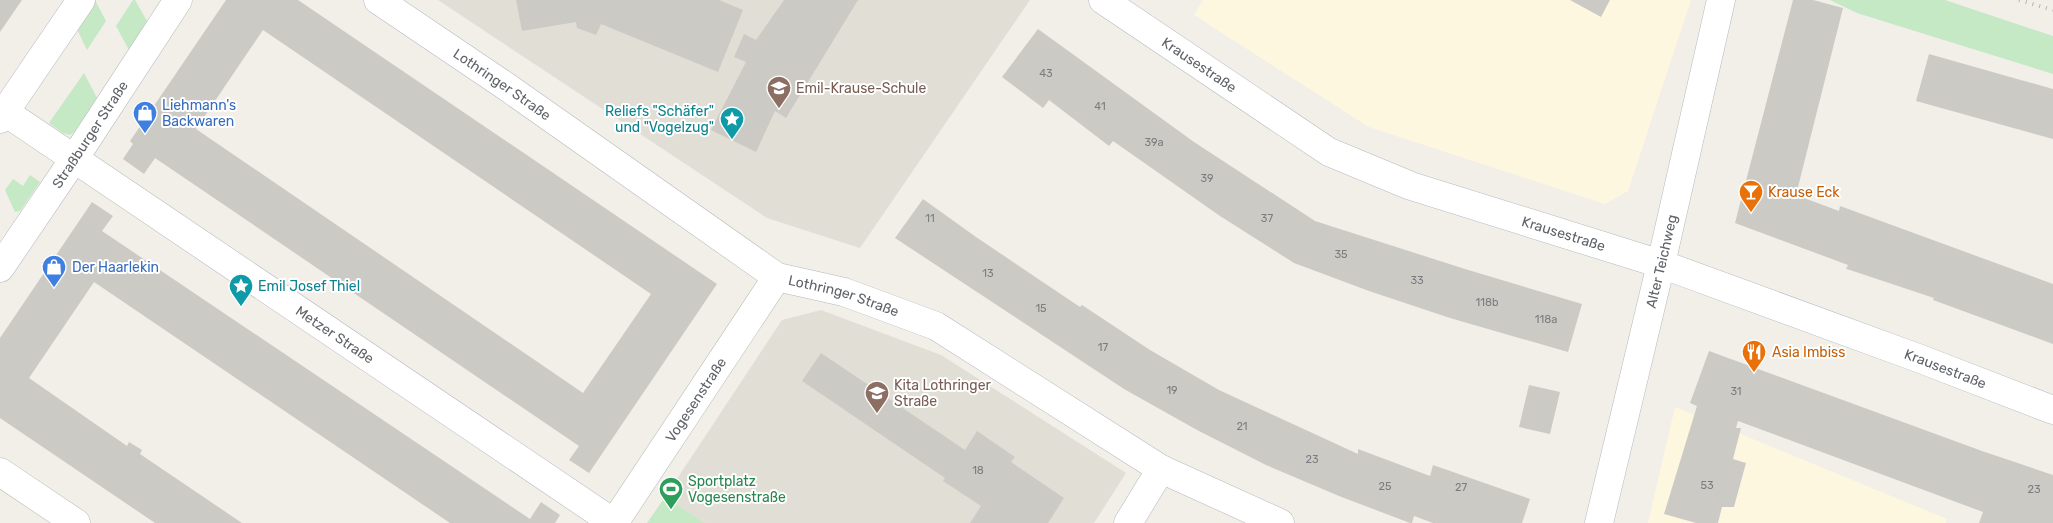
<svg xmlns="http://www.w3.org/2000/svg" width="2053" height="523" viewBox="0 0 2053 523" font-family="Rubik,sans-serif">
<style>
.commercial{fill:#fef7e0}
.education{fill:#e1ded6}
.green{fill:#c5e8c5}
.building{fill:#cccac5;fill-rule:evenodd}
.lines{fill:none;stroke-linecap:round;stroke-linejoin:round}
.street-casing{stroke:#b5b8bc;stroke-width:29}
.secondary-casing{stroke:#b6babf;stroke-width:29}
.street{stroke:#fff;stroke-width:28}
.secondary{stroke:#fff;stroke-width:28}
.rail{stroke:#b6b7b8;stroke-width:4;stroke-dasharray:1 6;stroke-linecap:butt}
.labels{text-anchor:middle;stroke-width:4;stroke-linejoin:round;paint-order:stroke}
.number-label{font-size:11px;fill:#7a7d7f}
.street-label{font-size:14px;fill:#5f6368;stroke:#fff}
.education-label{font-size:14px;fill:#785e54;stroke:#fff;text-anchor:start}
.shop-label{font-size:14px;fill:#366cbe;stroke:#fff;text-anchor:start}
.culture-label{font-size:14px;fill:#0d838f;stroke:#fff;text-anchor:end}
.food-label{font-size:14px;fill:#c56008;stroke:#fff;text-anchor:start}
.leisure-label{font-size:14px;fill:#27864d;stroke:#fff;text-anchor:start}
</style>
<rect width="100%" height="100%" fill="#f1efe8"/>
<g class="commercial">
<path d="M1203,0H1691L1628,191L1605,204L1369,127L1194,15Z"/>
<path d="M1675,407L1947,519L1946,523H1648Z"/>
</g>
<g class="education">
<path d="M438,0H1030L860,248L767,218Z"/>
<path d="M821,310L941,355L1126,473L1094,523H705L665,497L782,320Z"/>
</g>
<g class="green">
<path d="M92,0H95L106,21L87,50L75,25Z"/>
<path d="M133,0H135L147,21L129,50L116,26Z"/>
<path d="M1830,0H1945L2053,36V74L1857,13Z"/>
<path d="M84,73L97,98L74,132L70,135L63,133L49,123Z"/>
<path d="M30,175L40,182L20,211L15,212L5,190L13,179L23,186Z"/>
<path d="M665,497L705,523H647Z"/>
</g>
<g class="building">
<path d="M0,0H22L0,32Z"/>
<path d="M226,0H298L717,284L589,473L569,460L579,446L155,158L144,174L123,159L133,144L130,141ZM263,30L651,294L583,393L196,129Z"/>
<path d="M516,0H719L743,10L718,72L601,24L596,35L577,28L576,22L522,31Z"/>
<path d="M784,0H858L786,118L775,111L756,152L711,130L746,62L734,57L744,34L756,40Z"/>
<path d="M1570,0H1610L1601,17Z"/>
<path d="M1793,0H1813L1843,8L1796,195L1839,211L1840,206L2053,284V344L1933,300L1934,298L1850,270L1846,269L1848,265L1735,223Z"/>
<path d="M1038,29L1194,142L1315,221L1465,269L1582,304L1568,352L1450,318L1369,291L1294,263L1220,216L1113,141L1109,146L1049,100L1043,108L1002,77Z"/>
<path d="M1929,54L2053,89V139L1916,101Z"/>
<path d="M923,199L976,237L1080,307L1082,305L1150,350L1219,390L1358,454V449L1430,476L1433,465L1530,499L1522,523H1433L1414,516L1412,523H1410L1339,496L1266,465L1197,430L1124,389L895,238Z"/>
<path d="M92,202L113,216L102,231L530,519L541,502L560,515L555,523H450L94,282L29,378L127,446L129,442L142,450L140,454L242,523H155L0,418V338Z"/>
<path d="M1709,351L1982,451L2053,475V523H1979L1983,512L1738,421L1736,428H1741L1733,459L1746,463L1734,507H1722L1718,523H1696L1664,514L1697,406L1690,403Z"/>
<path d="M821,353L965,450L977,431L1015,457L1011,462L1064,498L1048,523H970L981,506L943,481L945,478L802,381Z"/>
<path d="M1529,385L1560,392L1550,434L1519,427Z"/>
</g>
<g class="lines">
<defs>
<g id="street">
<path id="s1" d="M378,0L507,87L777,277L844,292L936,326L1161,469L1280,523"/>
<path id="s2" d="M5,112L614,523"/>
<path d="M0,472L76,523"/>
<path id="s3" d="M614,523L777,277"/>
<path d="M1128,523L1161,469"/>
</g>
<g id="secondary">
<path id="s4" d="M1103,0L1329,152L1411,186L1661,264L1918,358L2053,410"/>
<path d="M0,119L81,0"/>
<path id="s5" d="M0,268L74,159L178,0"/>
<path id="s6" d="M1599,523L1661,264L1721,0"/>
</g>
</defs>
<use href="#street" class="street-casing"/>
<use href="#secondary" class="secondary-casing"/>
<use href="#street" class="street"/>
<use href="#secondary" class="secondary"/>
<path class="rail" d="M2019,0L2053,10"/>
</g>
<defs>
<symbol id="school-pin" viewBox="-11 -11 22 30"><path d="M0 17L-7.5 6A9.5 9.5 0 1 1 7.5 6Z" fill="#8d6e63" stroke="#fff"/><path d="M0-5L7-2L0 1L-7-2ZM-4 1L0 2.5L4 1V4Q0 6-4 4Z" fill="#fff"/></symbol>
<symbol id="shop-pin" viewBox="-11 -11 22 30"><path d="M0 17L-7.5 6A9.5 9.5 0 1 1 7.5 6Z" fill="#3f7fe0" stroke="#fff"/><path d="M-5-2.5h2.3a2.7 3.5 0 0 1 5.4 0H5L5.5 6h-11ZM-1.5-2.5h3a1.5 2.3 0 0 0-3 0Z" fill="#fff"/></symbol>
<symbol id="sight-pin" viewBox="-11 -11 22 30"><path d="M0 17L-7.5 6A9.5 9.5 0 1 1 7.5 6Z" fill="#0f9aa8" stroke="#fff"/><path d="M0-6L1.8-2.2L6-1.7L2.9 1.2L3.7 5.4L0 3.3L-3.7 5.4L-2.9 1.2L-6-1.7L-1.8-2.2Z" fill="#fff"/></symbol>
<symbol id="bar-pin" viewBox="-11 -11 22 30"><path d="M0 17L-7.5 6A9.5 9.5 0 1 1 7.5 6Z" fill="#e8710a" stroke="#fff"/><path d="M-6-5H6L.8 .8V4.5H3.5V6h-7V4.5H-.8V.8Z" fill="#fff"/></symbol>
<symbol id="restaurant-pin" viewBox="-11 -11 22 30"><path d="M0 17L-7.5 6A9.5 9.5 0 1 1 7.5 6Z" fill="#e8710a" stroke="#fff"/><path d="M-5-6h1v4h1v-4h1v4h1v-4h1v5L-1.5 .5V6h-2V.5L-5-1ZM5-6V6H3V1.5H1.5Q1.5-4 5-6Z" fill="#fff"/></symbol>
<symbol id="stadium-pin" viewBox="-11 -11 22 30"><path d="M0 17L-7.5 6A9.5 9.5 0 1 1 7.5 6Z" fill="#2e9e5b" stroke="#fff"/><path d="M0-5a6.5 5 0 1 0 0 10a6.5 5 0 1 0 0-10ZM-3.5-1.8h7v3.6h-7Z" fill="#fff"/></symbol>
</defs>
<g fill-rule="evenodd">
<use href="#school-pin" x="765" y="74" width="28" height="38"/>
<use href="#shop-pin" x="131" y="99" width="28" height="38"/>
<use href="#sight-pin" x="718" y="105" width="28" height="38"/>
<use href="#bar-pin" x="1737" y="178" width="28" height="38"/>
<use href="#shop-pin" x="40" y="253" width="28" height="38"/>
<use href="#sight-pin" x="227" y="272" width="28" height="38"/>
<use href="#restaurant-pin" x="1740" y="338" width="28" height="38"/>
<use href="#school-pin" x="863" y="379" width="28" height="38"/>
<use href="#stadium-pin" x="657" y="475" width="28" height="38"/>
</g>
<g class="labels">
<g class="number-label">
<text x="1046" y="77">43</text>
<text x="1100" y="110">41</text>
<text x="1154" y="146">39a</text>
<text x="1207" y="182">39</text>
<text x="930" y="222">11</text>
<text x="1267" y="222">37</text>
<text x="1341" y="258">35</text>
<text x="988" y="277">13</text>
<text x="1417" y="284">33</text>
<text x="1487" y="306">118b</text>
<text x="1041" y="312">15</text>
<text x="1546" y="323">118a</text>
<text x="1103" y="351">17</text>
<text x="1172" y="394">19</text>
<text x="1736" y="395">31</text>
<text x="1242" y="430">21</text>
<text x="1312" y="463">23</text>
<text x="978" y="474">18</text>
<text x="1707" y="489">53</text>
<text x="1385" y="490">25</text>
<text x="1461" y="491">27</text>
<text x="2034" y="493">23</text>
</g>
<g class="street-label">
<text dy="5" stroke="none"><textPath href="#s4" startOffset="116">Krausestraße</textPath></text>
<text dy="5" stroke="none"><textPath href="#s1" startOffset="150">Lothringer Straße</textPath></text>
<text dy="5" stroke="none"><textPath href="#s5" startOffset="161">Straßburger Straße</textPath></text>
<text dy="5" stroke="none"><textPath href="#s4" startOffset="521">Krausestraße</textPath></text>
<text dy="5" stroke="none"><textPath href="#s6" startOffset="269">Alter Teichweg</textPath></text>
<text dy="5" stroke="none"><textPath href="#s1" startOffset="555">Lothringer Straße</textPath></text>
<text dy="5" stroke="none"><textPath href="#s2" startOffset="398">Metzer Straße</textPath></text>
<text dy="5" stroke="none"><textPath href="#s4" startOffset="926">Krausestraße</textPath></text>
<text dy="5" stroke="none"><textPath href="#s3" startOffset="148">Vogesenstraße</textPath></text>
</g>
<g class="education-label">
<text x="796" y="93">Emil-Krause-Schule</text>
<text x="894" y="390">Kita Lothringer<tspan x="894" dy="16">Straße</tspan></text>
</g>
<g class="shop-label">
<text x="162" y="110">Liehmann's<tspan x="162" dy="16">Backwaren</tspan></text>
<text x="72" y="272">Der Haarlekin</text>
</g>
<g class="culture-label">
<text x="714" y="116">Reliefs "Schäfer"<tspan x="714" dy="16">und "Vogelzug"</tspan></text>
<text x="258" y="291" text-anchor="start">Emil Josef Thiel</text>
</g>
<g class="food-label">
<text x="1768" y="197">Krause Eck</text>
<text x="1772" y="357">Asia Imbiss</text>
</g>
<g class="leisure-label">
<text x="688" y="486">Sportplatz<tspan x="688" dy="16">Vogesenstraße</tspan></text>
</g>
</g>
</svg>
